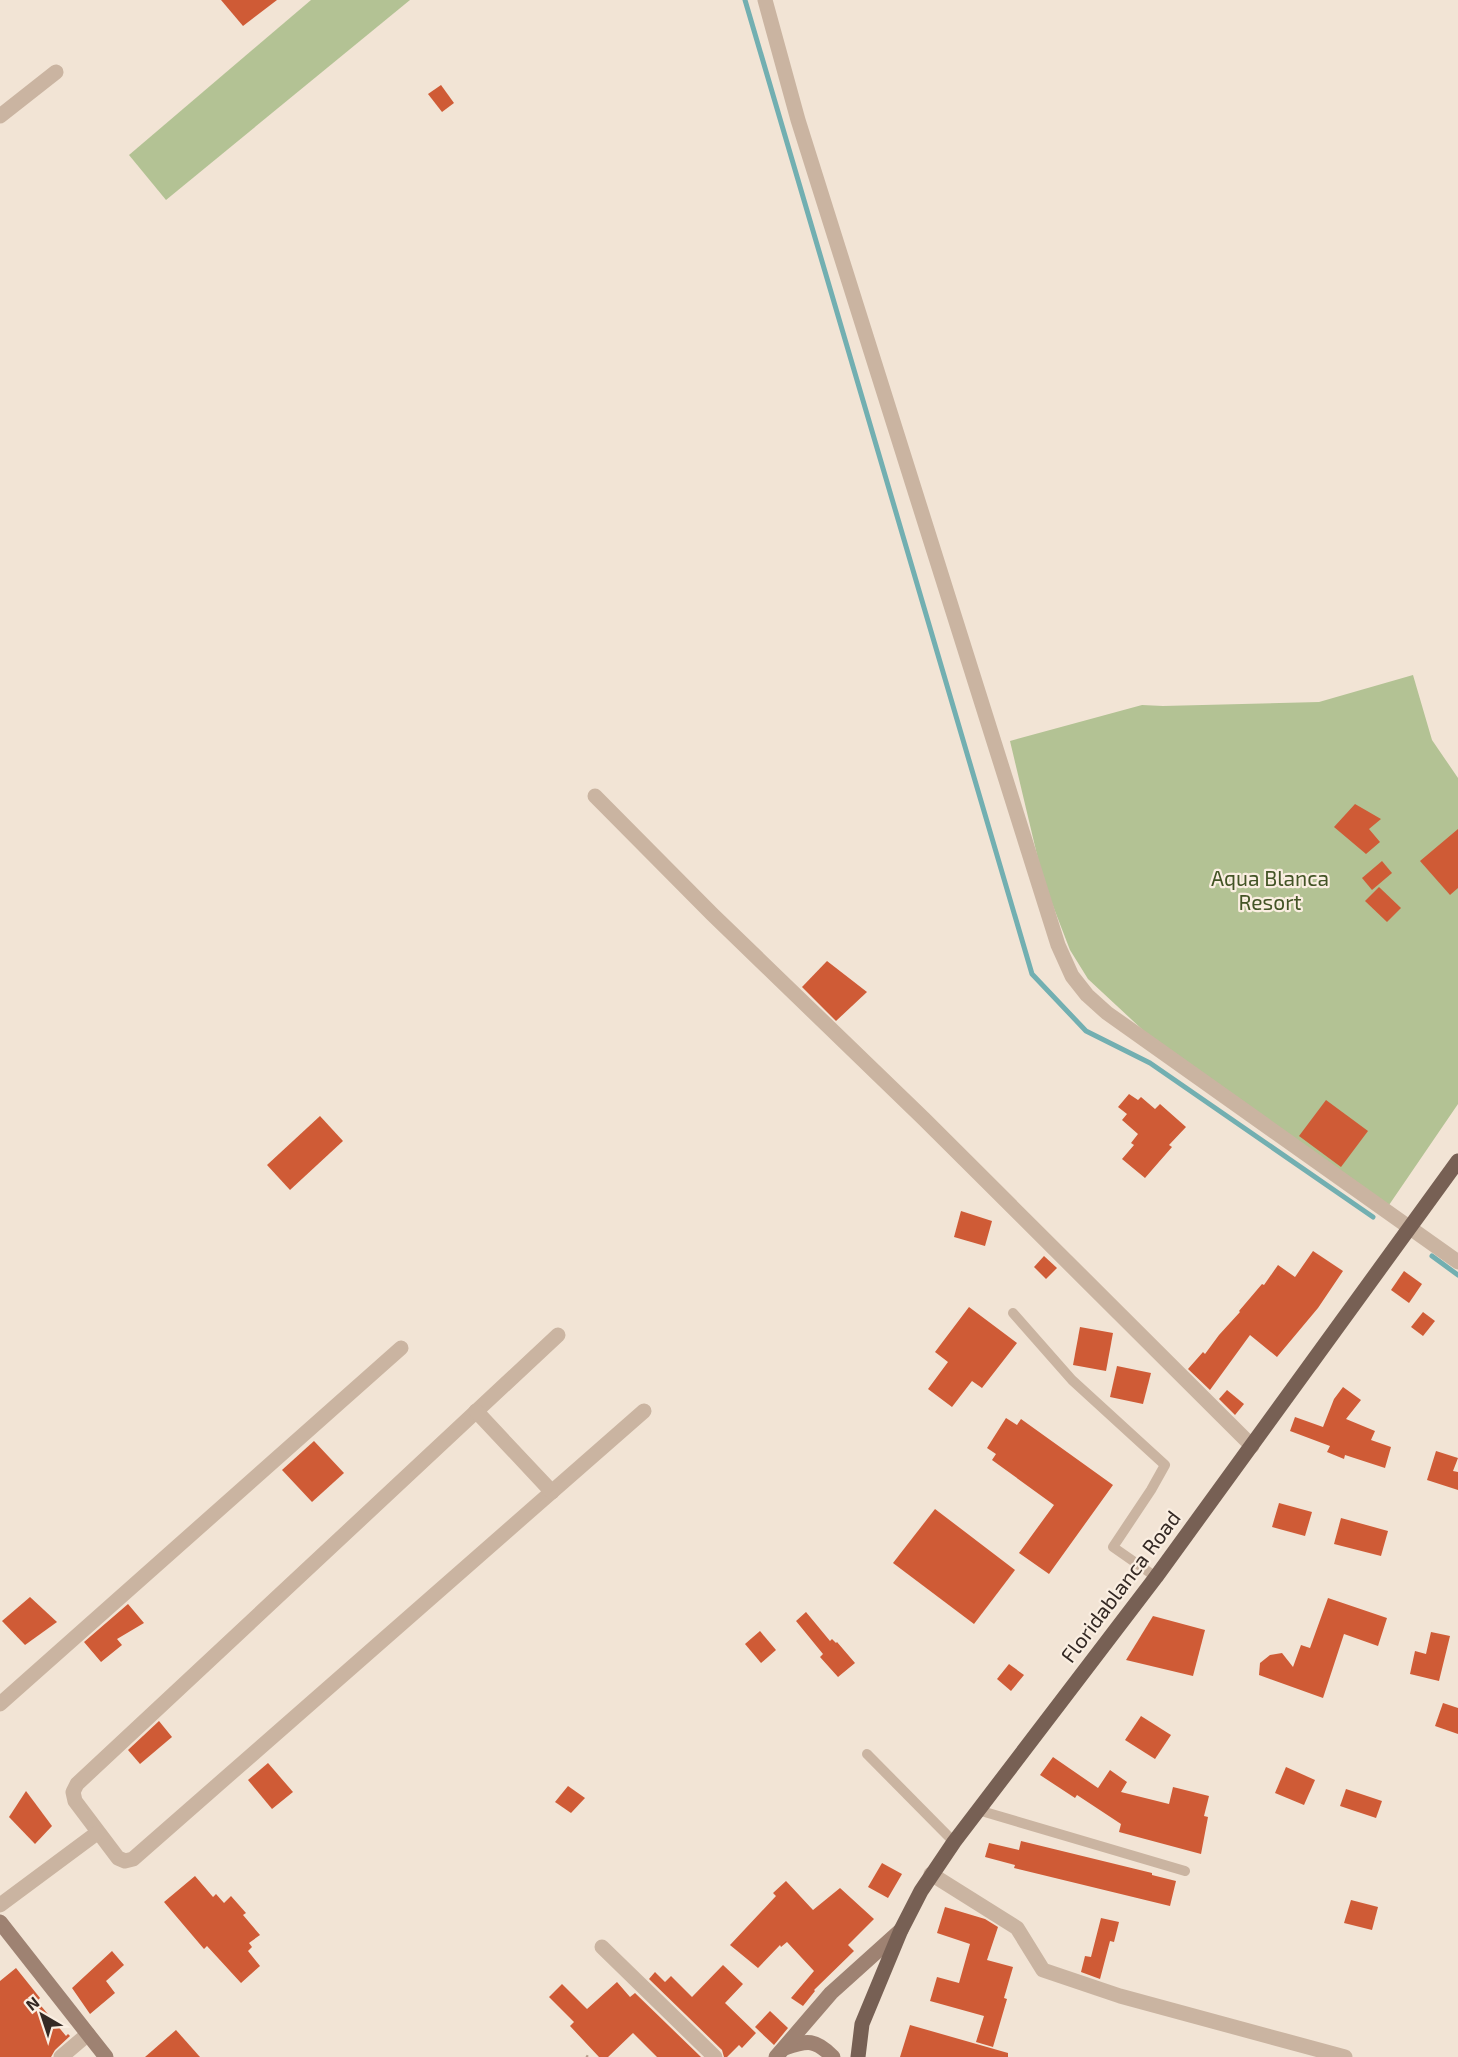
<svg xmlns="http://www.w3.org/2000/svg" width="1458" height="2057" viewBox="0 0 1458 2057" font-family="'Exo 2',sans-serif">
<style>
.green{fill:#b3c294}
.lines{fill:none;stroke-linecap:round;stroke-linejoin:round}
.stream{stroke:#72afb1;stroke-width:5}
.building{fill:#cf5b36}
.path{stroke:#b69d8b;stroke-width:3;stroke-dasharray:3 3;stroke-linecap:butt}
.lane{stroke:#cab4a1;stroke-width:10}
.street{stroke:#cab4a1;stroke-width:15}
.secondary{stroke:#9e8272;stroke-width:15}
.primary{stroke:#776054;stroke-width:15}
.labels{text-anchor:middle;stroke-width:4.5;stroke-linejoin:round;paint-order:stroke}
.park-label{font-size:21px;fill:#435426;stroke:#faeee1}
.street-label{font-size:21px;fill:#342924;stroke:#faeee1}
</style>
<rect width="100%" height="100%" fill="#f2e4d5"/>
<g class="green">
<path d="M311,0H410L166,200L129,155Z"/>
<path d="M1413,675L1432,740L1458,778V1104L1389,1205L1160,1046L1088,979L1070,950L1043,880L1010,741L1142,705L1163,706L1319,702Z"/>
</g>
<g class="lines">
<g class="stream">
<path d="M745,0L1032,974L1086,1031L1150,1063L1373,1217"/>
<path d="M1432,1256L1458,1275"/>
</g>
</g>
<g class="building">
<path d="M221,0H277L243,26Z"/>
<path d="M441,85L454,103L442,112L428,94Z"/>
<path d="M1355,804L1381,819L1369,829L1380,842L1366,854L1334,827Z"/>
<path d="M1458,829V888L1450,895L1420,861Z"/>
<path d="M1382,861L1392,873L1372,890L1362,878Z"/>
<path d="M1379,887L1401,908L1387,922L1365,901Z"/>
<path d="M827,961L867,992L836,1021L802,987Z"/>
<path d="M1129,1094L1138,1100L1141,1097L1155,1109L1160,1104L1186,1127L1169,1145L1172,1147L1145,1178L1122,1159L1134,1145L1131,1143L1138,1134L1122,1120L1127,1114L1118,1107Z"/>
<path d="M1326,1100L1368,1131L1341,1167L1299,1136Z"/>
<path d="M320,1116L343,1141L290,1190L267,1165Z"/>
<path d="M961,1211L992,1221L985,1246L954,1237Z"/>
<path d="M1313,1251L1343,1271L1318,1308L1277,1357L1250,1335L1210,1390L1188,1369L1203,1352L1205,1354L1219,1335L1240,1312L1239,1311L1262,1284L1264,1285L1278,1265L1295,1277Z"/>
<path d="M1044,1256L1057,1268L1046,1279L1034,1267Z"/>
<path d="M1404,1271L1422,1284L1409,1303L1391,1290Z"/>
<path d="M969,1307L1017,1343L982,1388L972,1381L952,1407L928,1389L948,1362L935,1352Z"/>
<path d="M1423,1312L1435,1321L1423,1336L1411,1327Z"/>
<path d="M1080,1327L1113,1333L1106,1371L1073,1365Z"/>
<path d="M1117,1366L1151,1373L1143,1404L1110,1397Z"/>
<path d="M1343,1387L1361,1400L1346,1419L1375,1431L1371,1440L1391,1447L1385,1468L1345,1455L1344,1459L1327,1452L1330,1446L1290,1431L1295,1417L1323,1427L1334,1399Z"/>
<path d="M1227,1390L1244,1404L1235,1415L1219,1399Z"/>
<path d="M1006,1418L1017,1425L1021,1419L1113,1485L1049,1574L1019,1553L1054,1505L992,1460L996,1454L987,1448Z"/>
<path d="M314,1441L344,1473L312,1502L282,1470Z"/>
<path d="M1436,1451L1458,1458L1453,1471L1458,1472V1490L1427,1480Z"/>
<path d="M1279,1503L1312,1512L1305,1536L1272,1527Z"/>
<path d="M935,1509L1015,1570L974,1624L893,1563Z"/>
<path d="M1341,1518L1388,1531L1381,1556L1334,1544Z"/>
<path d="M30,1597L57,1622L25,1645L2,1621Z"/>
<path d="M1328,1598L1387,1618L1378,1646L1344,1634L1323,1698L1259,1675L1260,1663L1270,1655L1282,1653L1293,1667L1301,1645L1310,1648Z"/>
<path d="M128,1604L144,1623L117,1639L122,1645L101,1662L84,1642Z"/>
<path d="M806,1612L830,1641L832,1639L836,1643L837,1642L855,1663L838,1677L820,1657L823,1654L796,1621Z"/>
<path d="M1153,1616L1205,1630L1193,1676L1126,1660Z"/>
<path d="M760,1631L776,1650L761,1663L745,1644Z"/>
<path d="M1431,1632L1450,1636L1439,1681L1410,1674L1415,1651L1426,1654Z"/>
<path d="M1009,1664L1024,1675L1011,1691L997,1679Z"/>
<path d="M1443,1703L1458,1708V1734L1435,1726Z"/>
<path d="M1141,1716L1171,1735L1155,1759L1125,1740Z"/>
<path d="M159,1721L172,1737L140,1764L128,1750Z"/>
<path d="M1053,1757L1098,1788L1110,1770L1127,1782L1121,1792L1169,1804L1173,1787L1209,1796L1204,1816L1208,1817L1201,1854L1119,1832L1121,1824L1077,1795L1075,1798L1040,1775Z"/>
<path d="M268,1763L293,1792L272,1809L248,1780Z"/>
<path d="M1286,1767L1315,1780L1304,1805L1275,1793Z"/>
<path d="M568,1786L585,1798L571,1813L555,1802Z"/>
<path d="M1346,1789L1382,1801L1376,1818L1340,1806Z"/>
<path d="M26,1791L52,1826L35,1844L9,1817Z"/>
<path d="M1021,1841L1152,1873V1875L1176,1881L1170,1906L1014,1868L1015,1865L985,1857L989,1843L1019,1850Z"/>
<path d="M882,1863L902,1874L888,1898L868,1887Z"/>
<path d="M195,1876L213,1897L216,1894L224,1903L231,1896L246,1913L243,1915L260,1935L249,1943L252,1947L248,1951L260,1966L241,1983L207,1946L204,1949L164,1902Z"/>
<path d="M786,1881L813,1910L840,1888L874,1919L848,1945L854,1951L814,1990L815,1991L803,2006L791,1998L814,1971L787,1942L781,1947L780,1945L758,1968L730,1945L776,1896L773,1893Z"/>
<path d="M1351,1900L1378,1907L1372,1930L1344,1923Z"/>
<path d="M945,1907L985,1919L998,1927L987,1960L1013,1967L1004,1998L1007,1999L993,2047L976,2042L984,2016L930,2001L937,1977L959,1983L970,1944L937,1933Z"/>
<path d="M1101,1918L1119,1922L1114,1942L1110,1941L1100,1979L1081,1972L1085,1956L1091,1957Z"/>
<path d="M112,1951L124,1965L106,1981L115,1993L90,2014L72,1988Z"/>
<path d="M723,1965L743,1984L725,2003L756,2033L742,2048L739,2045L727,2057H724L722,2050L649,1979L655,1972L665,1982L671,1976L692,1997Z"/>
<path d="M16,1968L40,1998L37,2001L66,2036L68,2034L70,2036L55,2050L51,2057H0V1981Z"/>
<path d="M617,1982L630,1997L635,1993L701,2057H657L633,2033L608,2057H599L570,2026L574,2022L549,1997L562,1984L587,2009Z"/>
<path d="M770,2011L788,2028L774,2045L755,2027Z"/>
<path d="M910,2025L1008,2053V2057H900Z"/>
<path d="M176,2030L200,2057H145Z"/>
</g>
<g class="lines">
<path class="path" d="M586,2056L588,2057"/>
<g class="lane">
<path d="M1013,1313L1072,1380L1165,1465L1151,1490L1113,1547L1156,1577"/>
<path d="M867,1754L954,1842"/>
<path d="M978,1810L1185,1871"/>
</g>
<g class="street">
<path d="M765,0L798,120L1058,945L1072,976L1087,995L1107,1013L1458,1262"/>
<path d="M0,116L56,72"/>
<path d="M595,796L712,914L924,1119L1252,1446"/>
<path d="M558,1335L77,1784L73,1792L75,1801L118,1858L125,1861L133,1859L644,1411"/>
<path d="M476,1411L552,1492"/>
<path d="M0,1704L401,1348"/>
<path d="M931,1874L1017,1928L1043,1970L1120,1996L1345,2057"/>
<path d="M0,1905L97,1833"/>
<path d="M602,1947L715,2057"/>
<path d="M61,2057L88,2034"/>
</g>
<g class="secondary">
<path d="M0,1922L106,2057"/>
<path d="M785,2048C808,2040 815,2039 833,2057"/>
<path d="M776,2057L831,1993L901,1930"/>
</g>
<path class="primary" d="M858,2057L862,2024L901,1930L921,1891L954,1842L1156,1577L1458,1161"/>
</g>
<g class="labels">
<g class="park-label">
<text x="1270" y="886">Aqua Blanca<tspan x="1270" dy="24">Resort</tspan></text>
</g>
<g class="street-label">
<text transform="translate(1121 1587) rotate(-53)" y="7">Floridablanca Road</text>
</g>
</g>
<g transform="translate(42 2015) rotate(321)" stroke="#faeee1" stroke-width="4.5" paint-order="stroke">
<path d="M0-4.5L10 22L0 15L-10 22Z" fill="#342924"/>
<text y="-9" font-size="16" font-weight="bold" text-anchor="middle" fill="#342924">N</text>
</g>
</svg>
